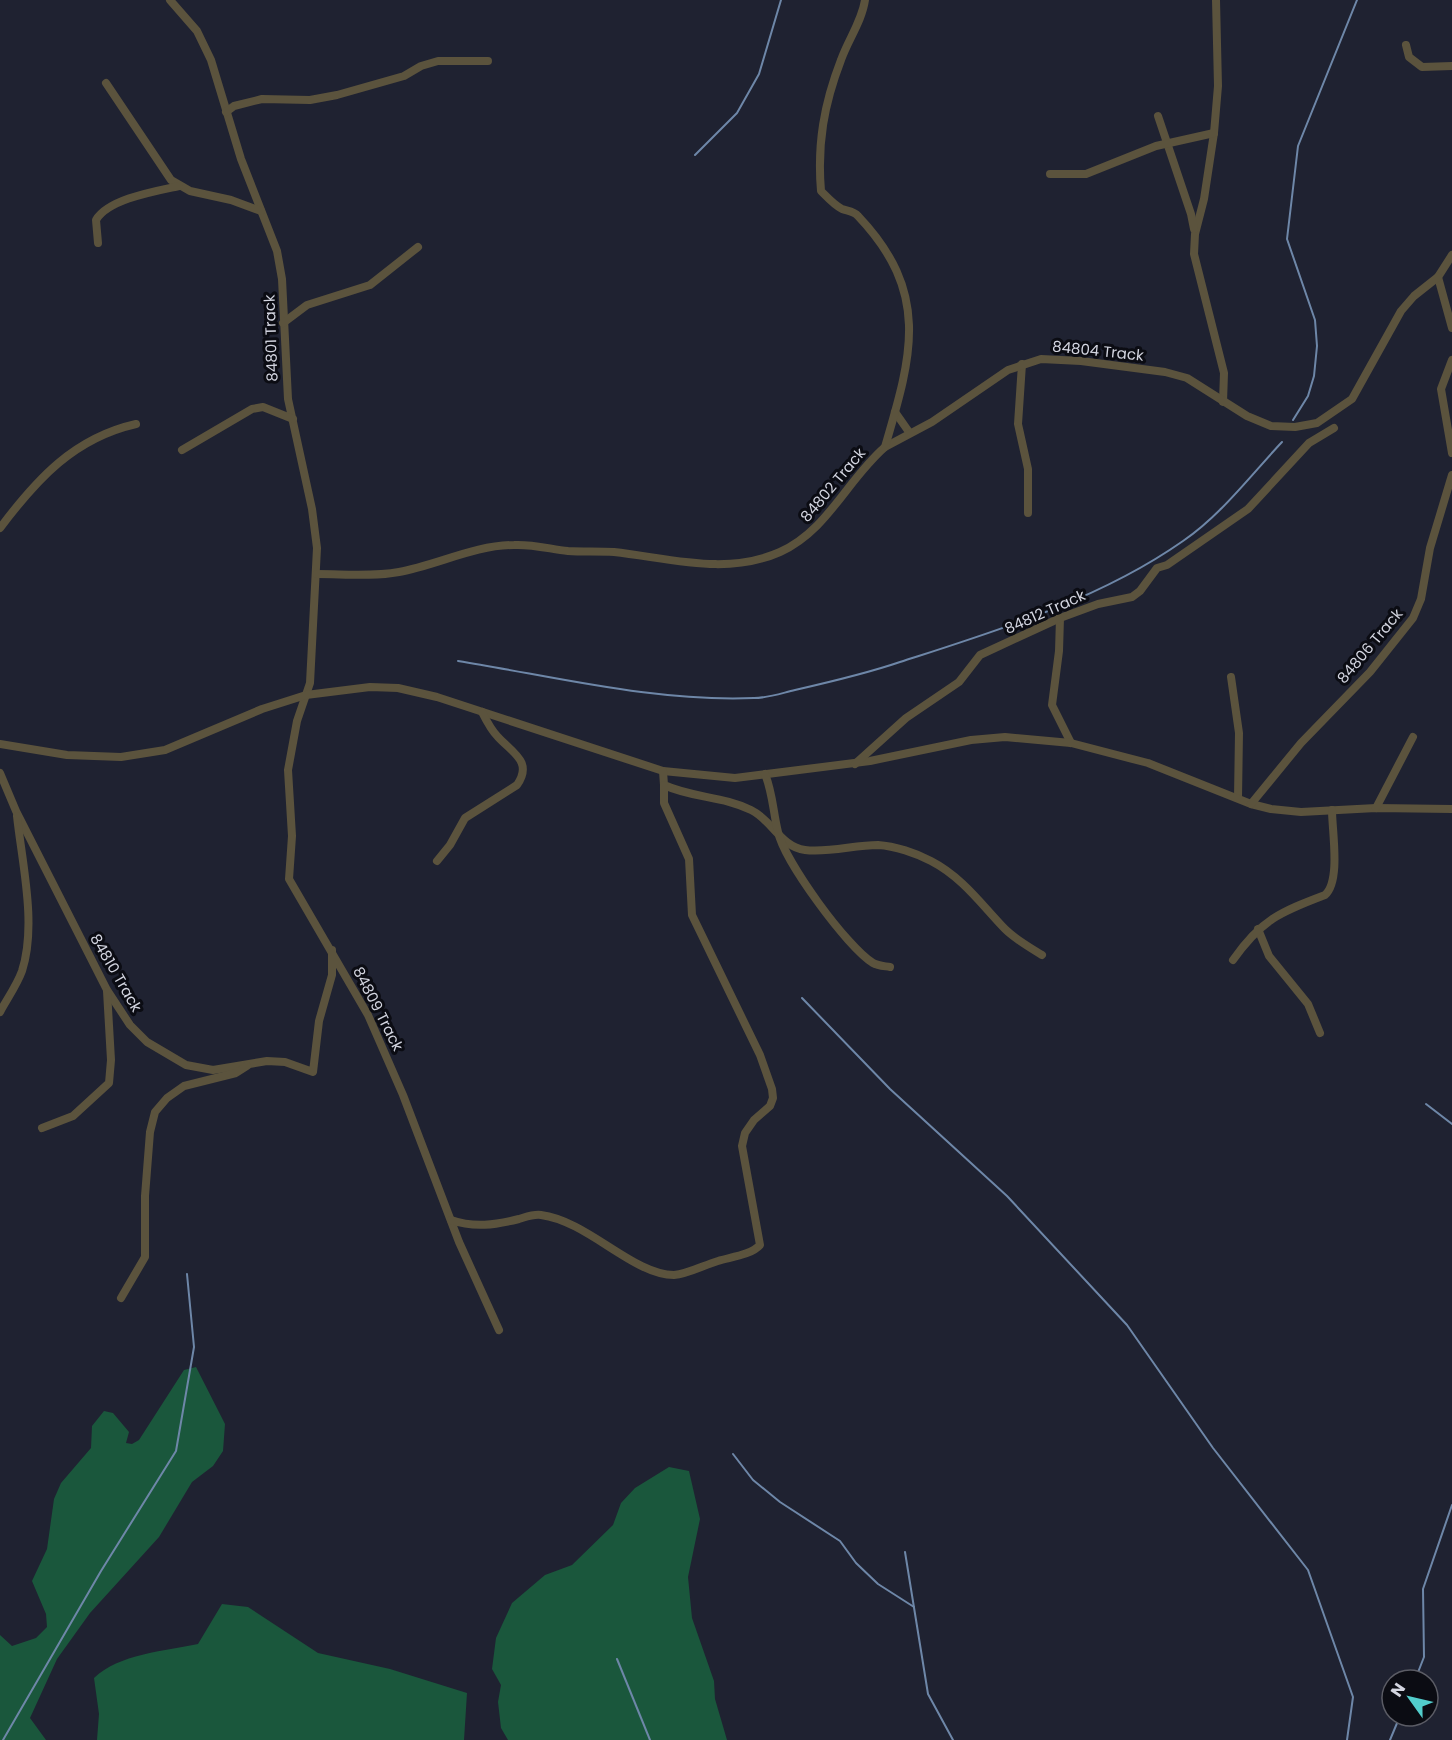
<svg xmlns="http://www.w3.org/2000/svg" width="1452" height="1740" viewBox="0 0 1452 1740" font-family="Poppins,sans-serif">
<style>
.forest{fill:#1a573c}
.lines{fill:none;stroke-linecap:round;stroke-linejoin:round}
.stream{stroke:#6e87a8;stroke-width:2}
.minor{stroke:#5b533d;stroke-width:8}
.labels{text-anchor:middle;stroke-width:6;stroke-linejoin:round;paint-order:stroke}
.street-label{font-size:15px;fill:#d3d5e0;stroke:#0b0c13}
</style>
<rect width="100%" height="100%" fill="#1f2231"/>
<g class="forest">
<path d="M196,1367L225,1424L223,1451L213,1466L192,1482L159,1537L90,1613L57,1659L30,1718L46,1740H0V1635L12,1646L36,1638L47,1627L46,1614L32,1581L47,1549L54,1499L61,1483L91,1448L92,1426L104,1411L113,1413L129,1432L126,1443L132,1444L139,1440L184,1370Z"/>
<path d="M669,1467L689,1471L700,1519L688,1577L692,1618L714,1681L715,1699L727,1740H508L501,1728L498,1702L501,1685L492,1669L496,1638L512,1603L545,1575L572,1565L613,1525L621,1503L635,1488Z"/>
<path d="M222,1604L248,1607L318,1653L390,1669L467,1693L464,1740H97L99,1714L94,1678C119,1654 164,1651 198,1644Z"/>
</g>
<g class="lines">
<g class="stream">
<path d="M695,155L737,113L759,74L781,0"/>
<path d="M1293,420L1308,396L1314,376L1317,346L1315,320L1287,239L1298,146L1357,0"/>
<path d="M458,661C557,677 654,702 754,698C768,698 782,693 795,690C830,682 865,674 900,662C996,631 1099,600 1183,541C1221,515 1250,476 1282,442"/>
<path d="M802,998L890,1089L1007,1196L1127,1325L1213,1448L1308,1570L1353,1697L1347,1740"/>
<path d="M1426,1104L1452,1124"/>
<path d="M733,1454L753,1480L780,1502L840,1541L856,1563L878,1584L914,1607"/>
<path d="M905,1552L928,1694L953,1740"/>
<path d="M617,1659L650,1740"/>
<path d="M1415,1680L1424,1657L1423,1589L1452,1505"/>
<path d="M3,1740L101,1571L176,1451L194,1347L187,1274"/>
<path d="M1390,1740L1400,1716"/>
</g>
<g class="minor">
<path d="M170,0L197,31L211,60L241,159L277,251L282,279L288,399L312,509L317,548L310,683L297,721L288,770L292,836L289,879L368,1015L403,1095L459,1242L499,1330"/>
<path d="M1216,0L1218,86L1214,133L1204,199L1195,234L1194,254L1224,373L1223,402"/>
<path d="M1406,45L1409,57L1422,67L1452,66"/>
<path d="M106,83L171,180L190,191L231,200L261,211"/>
<path d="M226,112L234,106L262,99L310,100L337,95L404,76L421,66L438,61H488"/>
<path d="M1158,116L1191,214L1194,229"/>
<path d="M1050,174H1086L1156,146L1214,133"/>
<path d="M98,243L96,220C108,199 156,191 179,186"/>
<path d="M1452,255L1438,277L1452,328"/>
<path d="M283,323L307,305L370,285L418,247"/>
<path d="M1452,360L1441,389L1452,453"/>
<path d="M1022,364L1018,424L1028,469V513"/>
<path d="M895,412L909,432"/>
<path d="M885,447L932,422L1008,370L1041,359L1081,361L1165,372L1187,378L1247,416L1271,426L1295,427L1317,423L1352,399L1401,311L1414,296L1438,277"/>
<path d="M182,450L252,409L263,407L293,419"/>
<path d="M0,528C37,479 74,438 136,424"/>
<path d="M317,574C344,574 372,577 399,572C437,565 475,545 514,545C532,544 550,549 568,551C583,552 598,551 614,552C669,558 726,576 780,552C828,530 846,481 885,447C912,355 931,293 858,216C854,211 848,211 842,209C834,205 827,197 821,191C817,144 824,104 841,60C848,40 862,21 865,0"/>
<path d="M1060,618L1059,651L1052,705L1071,743"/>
<path d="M1231,677L1239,733L1238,798"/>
<path d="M0,744L67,755L121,757L165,750L262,709L306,695L370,687L398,688L437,697L663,771L735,778L870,761L971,740L1005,737L1071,743L1148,763L1251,804L1271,809L1301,812L1376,808L1452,809"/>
<path d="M855,764L906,718L959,682L980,655L1060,618L1098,604L1132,597L1140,591L1157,568L1167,565L1248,509L1309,443L1334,428"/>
<path d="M663,771L664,785C692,798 723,796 751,810C772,820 781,847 805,850C829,853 854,845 878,845C895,846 916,853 931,861C962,877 981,904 1005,929C1015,939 1029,947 1042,955"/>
<path d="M0,773L16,811L107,990L130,1025L147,1042L186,1065L213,1070L267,1061L285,1062L313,1072L319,1021L332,975V950"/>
<path d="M765,774C773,794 773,812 778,832C785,862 847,947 873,963C878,966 884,966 890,967"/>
<path d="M1251,804L1301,743L1370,672L1413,618L1421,599L1430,548L1452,475"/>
<path d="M1376,808L1413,737"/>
<path d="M437,861L450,845L465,818L517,785C533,762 513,753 498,737C491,730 487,722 482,712"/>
<path d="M1258,929L1269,956L1308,1004L1320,1033"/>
<path d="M1233,960C1261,920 1280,912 1325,895C1341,881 1332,831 1332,810"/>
<path d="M0,1012C7,999 17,985 22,971C37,925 22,863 17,816"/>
<path d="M42,1128L73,1116L109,1083L111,1060L107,991"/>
<path d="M451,1220C474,1228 495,1225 519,1219C526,1217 533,1214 541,1215C588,1221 633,1275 674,1275C688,1274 704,1265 718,1261C731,1257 751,1255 760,1245L742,1146L745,1133L754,1120L770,1106L773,1098L772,1089L760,1055L692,915L689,859L664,803V785"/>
<path d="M121,1298L145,1257V1196L150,1132L155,1112L167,1098L184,1086L236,1073L247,1066"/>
</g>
</g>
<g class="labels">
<g class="street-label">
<text transform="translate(271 338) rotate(-92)" y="5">84801 Track</text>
<text transform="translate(1098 351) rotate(6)" y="5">84804 Track</text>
<text transform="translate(833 485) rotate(-50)" y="5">84802 Track</text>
<text transform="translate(1045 612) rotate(-24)" y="5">84812 Track</text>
<text transform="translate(1370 646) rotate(-50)" y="5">84806 Track</text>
<text transform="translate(116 973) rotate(60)" y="5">84810 Track</text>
<text transform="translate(378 1009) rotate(63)" y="5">84809 Track</text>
</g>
</g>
<g transform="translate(1410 1698) rotate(304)"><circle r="28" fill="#0b0c13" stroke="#5b5c65" stroke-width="1.5"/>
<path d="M0-4.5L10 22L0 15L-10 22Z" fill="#52cdcc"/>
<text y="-9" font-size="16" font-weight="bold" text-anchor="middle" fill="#d3d5e0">N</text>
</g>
</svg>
